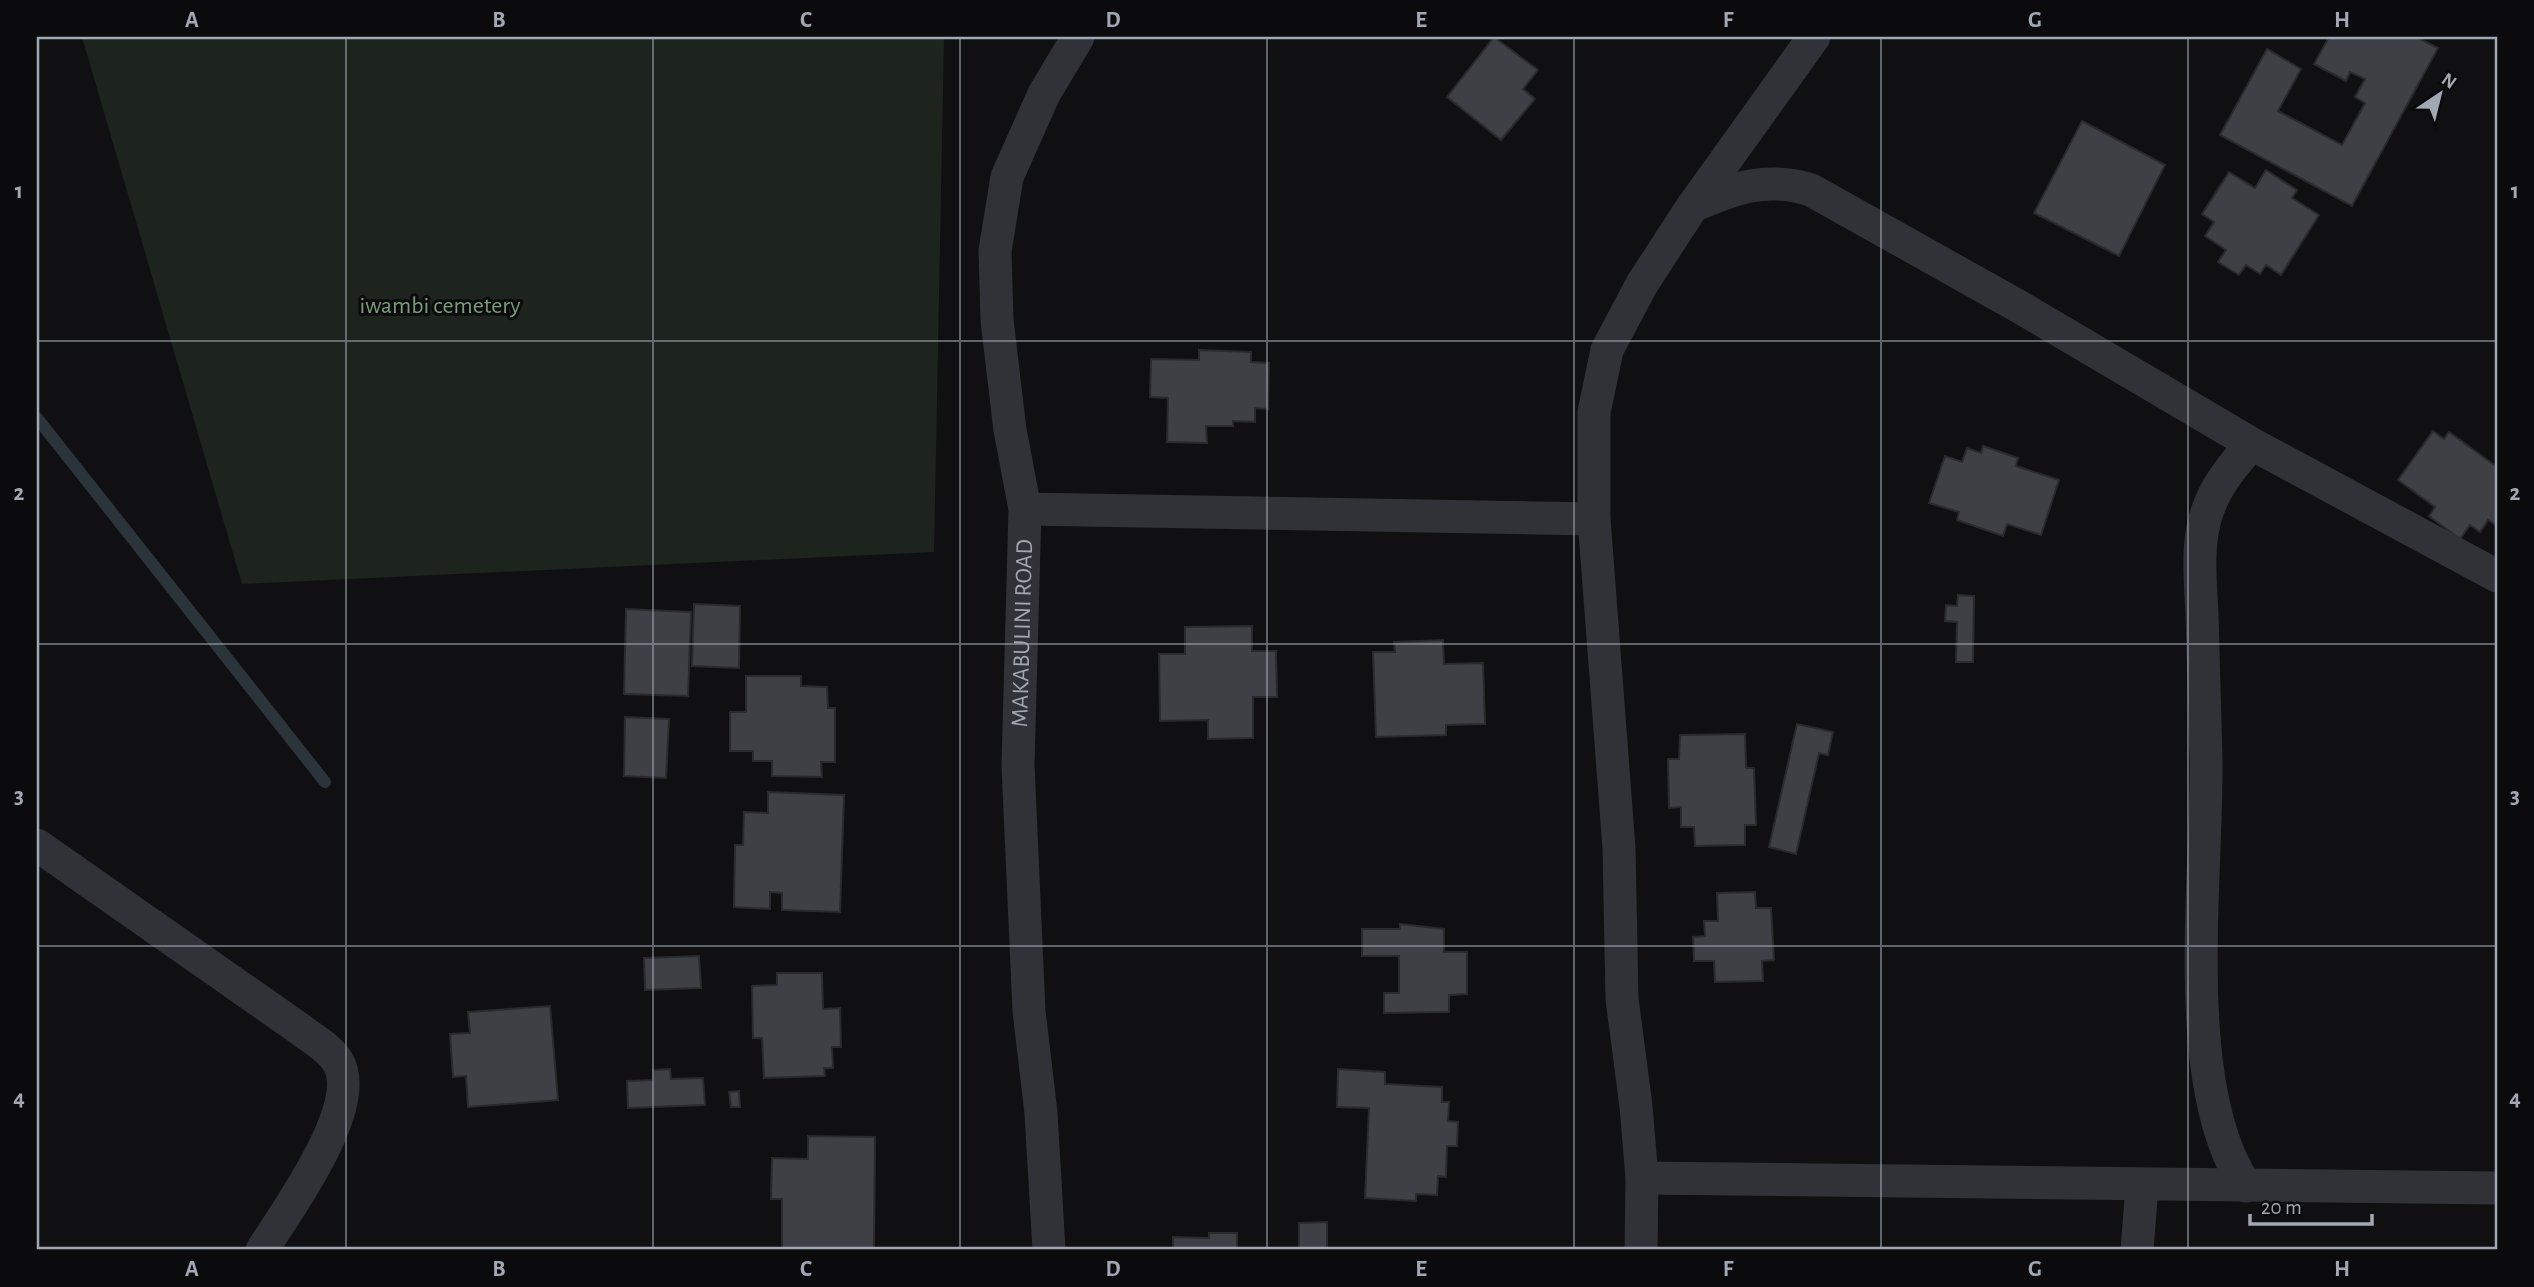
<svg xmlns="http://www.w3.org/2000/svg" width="2534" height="1287" viewBox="0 0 2534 1287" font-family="'Alegreya Sans',sans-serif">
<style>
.green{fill:#1d241d}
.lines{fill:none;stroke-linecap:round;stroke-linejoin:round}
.stream{stroke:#2a343a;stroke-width:12}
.building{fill:#3f4045;stroke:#2a2a2e;stroke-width:2}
.minor{stroke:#313237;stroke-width:33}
.grid{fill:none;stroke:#a1a7b3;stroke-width:2;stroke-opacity:0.55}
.labels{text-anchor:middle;stroke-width:6;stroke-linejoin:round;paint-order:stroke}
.park-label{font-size:24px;fill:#789e78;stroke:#0b0b0d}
.street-label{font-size:24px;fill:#a1a7b3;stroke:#0b0b0d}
.neatline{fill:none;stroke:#a1a7b3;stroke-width:2.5}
.grid-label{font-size:23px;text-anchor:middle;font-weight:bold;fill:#a1a7b3}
</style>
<rect width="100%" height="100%" fill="#101012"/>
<path class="green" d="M82,37H944L934,552L242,584Z"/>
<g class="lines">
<path class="stream" d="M37,418L325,782"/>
</g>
<g class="building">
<path d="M1494,37L1538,70L1523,89L1535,99L1501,140L1447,97Z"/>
<path d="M2329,37H2416L2438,48L2352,206L2220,135L2267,49L2301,69L2278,111L2342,145L2365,103L2355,97L2365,79L2350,72L2346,81L2314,64Z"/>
<path d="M2082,121L2165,165L2119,256L2034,213Z"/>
<path d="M2266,170L2297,190L2292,198L2319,215L2281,275L2266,265L2260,274L2246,265L2239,275L2218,262L2226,250L2205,236L2214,222L2202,214L2229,172L2255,188Z"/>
<path d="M1199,350L1251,352V362L1269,363L1268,409L1255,408V422L1233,421V426H1206L1207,443L1167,442L1168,398L1150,397L1151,359L1199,360Z"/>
<path d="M2433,431L2444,439L2449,432L2497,467V526L2488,520L2480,532L2470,525L2460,539L2429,516L2435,507L2398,480Z"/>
<path d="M1983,446L2018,458L2016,466L2059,480L2041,535L2007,524L2003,536L1957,520L1959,512L1929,503L1945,456L1962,462L1967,448L1981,453Z"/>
<path d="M1958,595L1974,596L1973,662H1956L1957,622L1945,621L1946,605L1957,606Z"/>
<path d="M694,604L740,606L739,668L692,666Z"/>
<path d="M626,609L691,612L688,696L624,694Z"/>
<path d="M1252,626V651H1276L1277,697H1253V738L1208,739V720L1160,721L1159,654H1185V627Z"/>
<path d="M1443,640L1444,664L1483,663L1485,724L1446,725V735L1376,737L1373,652H1395L1394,642Z"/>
<path d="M746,676H801V686L827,687L828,708H835V762H821L822,777L772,776V761H753V751H730V712H746Z"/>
<path d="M625,717L669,719L666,778L624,776Z"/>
<path d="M1797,724L1833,732L1828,755L1819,753L1796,854L1769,847Z"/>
<path d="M1745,734L1746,768H1754L1756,825H1745V845L1695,846L1694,827H1681V807L1669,808L1668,759H1679L1680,735Z"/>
<path d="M768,792L844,795L840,912L782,910V893L770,892V909L734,907L735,845H743L744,812L768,813Z"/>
<path d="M1755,892L1756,908H1771L1774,960L1762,961L1763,981L1715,982L1714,961H1694L1693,937L1705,936L1704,921H1718L1717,893Z"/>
<path d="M1400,924L1444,929V952H1467V994L1449,995V1012L1384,1013V993H1399V956H1362V929H1400Z"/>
<path d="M699,956L701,988L645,990L644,958Z"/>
<path d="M777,973H822L823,1009L840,1008L841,1047H832L833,1068H824L825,1076L764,1078L762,1038H753L752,986L777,985Z"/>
<path d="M550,1006L558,1100L468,1107L466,1076L453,1077L450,1034L470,1033L468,1012Z"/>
<path d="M670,1069L671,1079L703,1078L705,1105L628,1108L627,1081L653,1080V1070Z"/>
<path d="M1338,1069L1385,1072V1084L1442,1087V1102H1449L1448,1121L1458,1122L1457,1146H1447L1446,1177L1438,1176L1437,1195L1416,1194V1201L1365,1198L1369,1108L1337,1107Z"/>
<path d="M739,1091L740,1107H731L729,1092Z"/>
<path d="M808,1136L875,1137L874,1250H782V1199H771L772,1158L808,1159Z"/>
<path d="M1327,1222V1250H1299V1223Z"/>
<path d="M1209,1233H1237V1250H1173V1237L1209,1238Z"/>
</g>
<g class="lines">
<g class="minor">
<path d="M1693,206C1734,188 1767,176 1811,190L2018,306L2252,444L2497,576"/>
<path d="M1025,509L1594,519"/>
<path d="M37,845L297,1027C311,1038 329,1047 338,1062C364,1106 286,1212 262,1250"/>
<path d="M1642,1178L2497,1188"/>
<path d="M2246,1186C2178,1087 2208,876 2206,758C2205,710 2203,663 2202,615C2201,591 2198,564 2201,541C2205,500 2225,473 2252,444"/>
<path id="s1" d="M1049,1250L1041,1113L1029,1011L1018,765L1025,509L1010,430L997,320L995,251L1007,177L1044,94L1078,37"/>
<path d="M1641,1250L1642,1178L1636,1106L1622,999L1619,848L1594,519V412L1607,350L1642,284L1692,207L1814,37"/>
<path d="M2137,1250L2142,1186"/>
</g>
</g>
<path class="grid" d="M346,37V1250M653,37V1250M960,37V1250M1267,37V1250M1574,37V1250M1881,37V1250M2188,37V1250M37,341H2497M37,644H2497M37,946H2497"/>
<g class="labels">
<g class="park-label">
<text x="440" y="313">iwambi cemetery</text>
</g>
<g class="street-label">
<text dy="8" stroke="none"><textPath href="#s1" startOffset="618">MAKABULINI ROAD</textPath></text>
</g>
</g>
<rect width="2534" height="1287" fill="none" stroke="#0b0b0d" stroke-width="77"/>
<g transform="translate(2440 94) rotate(35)" stroke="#0b0b0d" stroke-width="5" paint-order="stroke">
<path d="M0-5L12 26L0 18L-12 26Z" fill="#a1a7b3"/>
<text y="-10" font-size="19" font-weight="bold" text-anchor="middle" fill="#a1a7b3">N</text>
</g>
<path d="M2250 1214v10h122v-10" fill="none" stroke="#a1a7b3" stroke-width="3.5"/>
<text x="2261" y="1214" font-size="21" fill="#a1a7b3" stroke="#0b0b0d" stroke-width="5" paint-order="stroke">20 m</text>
<rect x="38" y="38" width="2458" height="1210" class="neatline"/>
<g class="grid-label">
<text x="192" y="27">A</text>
<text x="499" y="27">B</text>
<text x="806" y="27">C</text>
<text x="1113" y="27">D</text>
<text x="1421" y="27">E</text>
<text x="1728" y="27">F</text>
<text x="2035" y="27">G</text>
<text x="2342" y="27">H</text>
<text x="19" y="198">1</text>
<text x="2515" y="198">1</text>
<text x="19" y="500">2</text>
<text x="2515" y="500">2</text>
<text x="19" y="803">3</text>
<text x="2515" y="803">3</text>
<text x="19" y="1105">4</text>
<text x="2515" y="1105">4</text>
<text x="192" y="1276">A</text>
<text x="499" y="1276">B</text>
<text x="806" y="1276">C</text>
<text x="1113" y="1276">D</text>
<text x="1421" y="1276">E</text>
<text x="1728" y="1276">F</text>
<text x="2035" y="1276">G</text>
<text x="2342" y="1276">H</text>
</g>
</svg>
